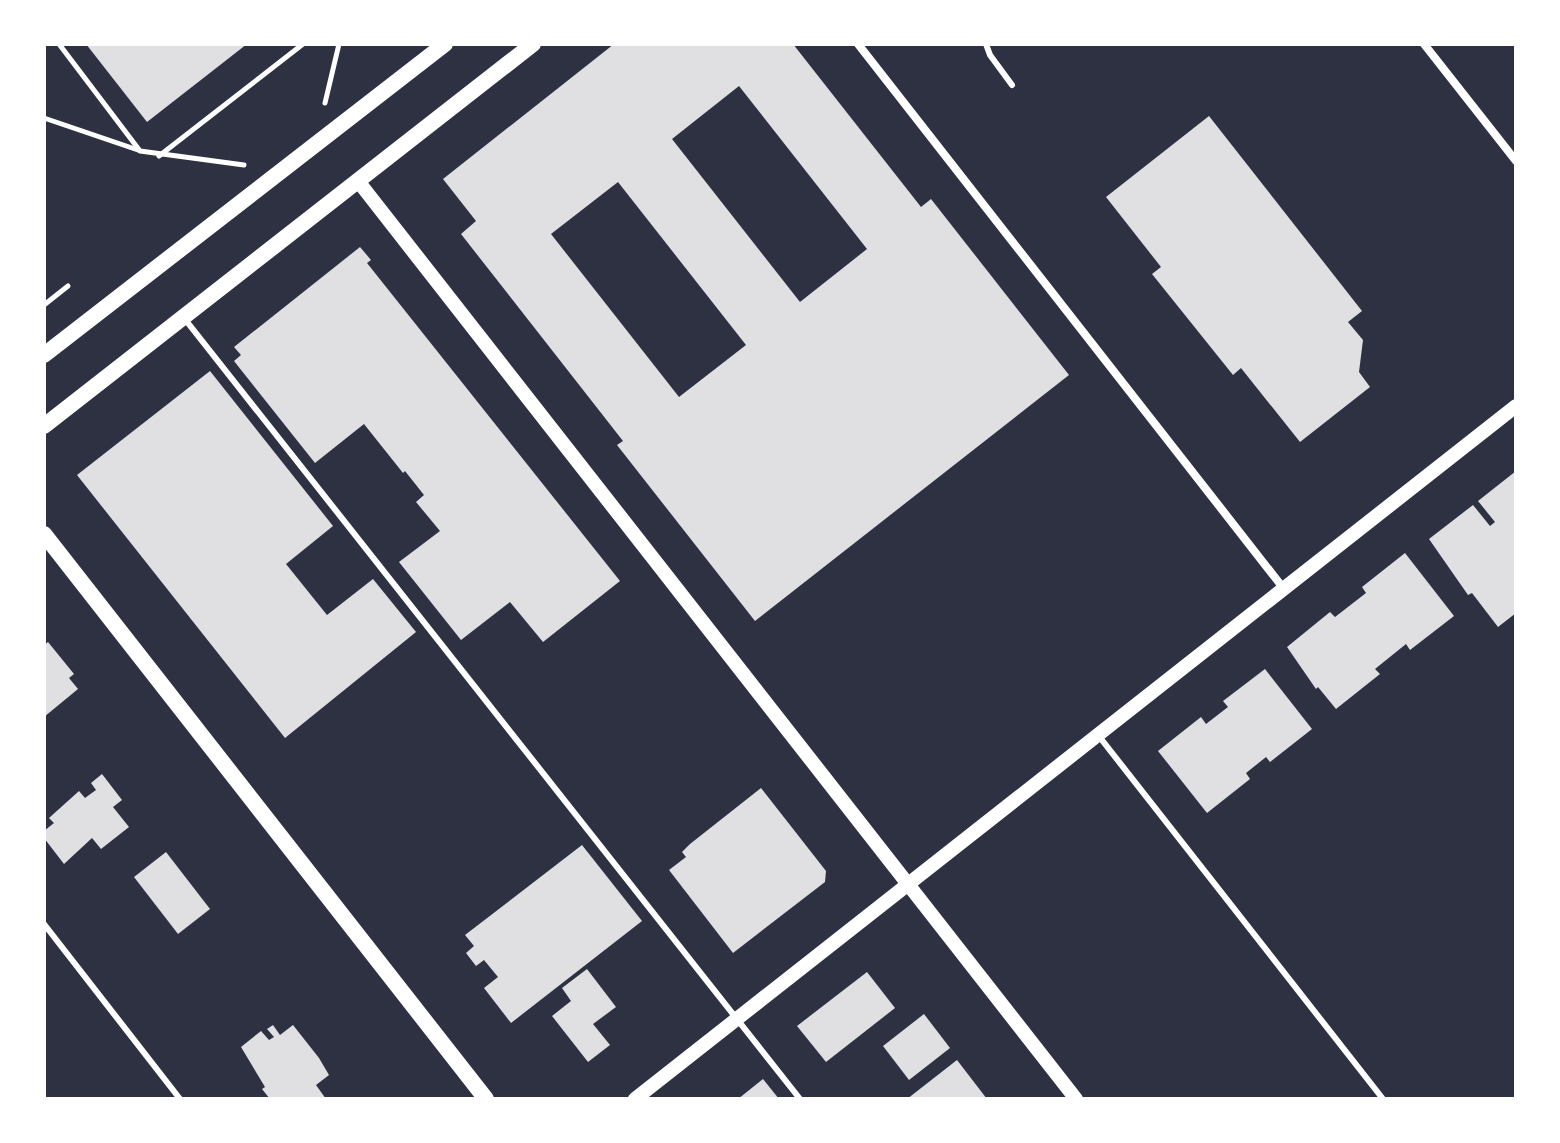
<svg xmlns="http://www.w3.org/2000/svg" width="1560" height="1143" viewBox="0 0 1560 1143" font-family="'DejaVu Sans',sans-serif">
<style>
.building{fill:#e0e0e3;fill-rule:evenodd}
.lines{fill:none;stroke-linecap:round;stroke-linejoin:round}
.path{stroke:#fff;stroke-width:5}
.service{stroke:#fff;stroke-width:6}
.minor{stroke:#fff;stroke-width:8}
.tertiary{stroke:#fff;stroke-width:14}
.secondary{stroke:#fff;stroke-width:16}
</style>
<rect width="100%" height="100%" fill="#2d3142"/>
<g class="building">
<path d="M86,44H247L147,122Z"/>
<path d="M614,44H793L921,207L931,199L1069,375L755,621L617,445L623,441L461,234L476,221L443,179ZM739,86L867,249L800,302L672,139ZM618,182L746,345L679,397L551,234Z"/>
<path d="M1209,116L1362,311L1348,322L1363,340L1359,372L1370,387L1300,442L1241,368L1233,375L1152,274L1161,267L1106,197Z"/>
<path d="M360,247L371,260L367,263L620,581L543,642L510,602L461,640L399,562L440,531L416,502L424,495L405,471L403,473L364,424L315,463L234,361L241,355L234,347Z"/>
<path d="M210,371L333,526L286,564L327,615L373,579L416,632L285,738L77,475Z"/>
<path d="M1516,471V613L1498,627L1472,593L1468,595L1429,539L1473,505L1490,526L1495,522L1478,501Z"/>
<path d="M1405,553L1454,616L1410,650L1406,644L1375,669L1380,674L1336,709L1318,687L1316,689L1287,647L1330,612L1335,617L1366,593L1362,587Z"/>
<path d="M48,642L74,674L69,678L78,689L44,717V645Z"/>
<path d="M1265,669L1312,729L1270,762L1266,757L1246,773L1250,779L1207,813L1158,751L1201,717L1206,724L1228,707L1223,701Z"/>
<path d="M102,774L122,800L113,807L129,827L101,849L92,838L64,864L44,838V831L54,823L49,818L79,791L85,798L96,790L91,783Z"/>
<path d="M761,788L826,871L825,882L733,953L669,870L686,857L682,852L690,844Z"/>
<path d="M582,845L642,921L511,1023L484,988L498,977L484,960L476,966L466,953L474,946L465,935Z"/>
<path d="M166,852L210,909L178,934L134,877Z"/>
<path d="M587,969L616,1007L593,1024L610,1045L588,1062L552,1016L571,1001L562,988Z"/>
<path d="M867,972L895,1008L826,1062L797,1026Z"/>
<path d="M924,1014L950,1048L909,1080L883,1046Z"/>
<path d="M273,1025L280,1035L293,1025L319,1058L329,1075L316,1085L326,1099H270L262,1089L265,1087L241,1047L261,1031L269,1040L274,1037L267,1029Z"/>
<path d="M957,1060L987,1099H907Z"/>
<path d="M763,1079L779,1099H738Z"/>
</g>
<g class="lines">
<g class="path">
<path d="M59,44L140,151L244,165"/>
<path d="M325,103L339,44"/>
<path d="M44,118L138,150"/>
<path d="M159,156L303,44"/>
<path d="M44,305L68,286"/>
</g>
<g class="service">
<path d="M986,44L990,55L1012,85"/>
<path d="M184,318L800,1099"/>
<path d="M1098,735L1383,1099"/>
<path d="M44,924L180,1099"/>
</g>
<g class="minor">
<path d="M858,44L1284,589"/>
<path d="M1424,44L1516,161"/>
</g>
<g class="tertiary">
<path d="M358,181L1076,1099"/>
<path d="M635,1099L1516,406"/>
</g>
<g class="secondary">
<path d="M44,355L445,44"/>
<path d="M44,426L533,44"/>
<path d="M44,534L486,1099"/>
</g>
</g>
<rect width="1560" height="1143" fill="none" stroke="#ffffff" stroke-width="92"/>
</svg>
